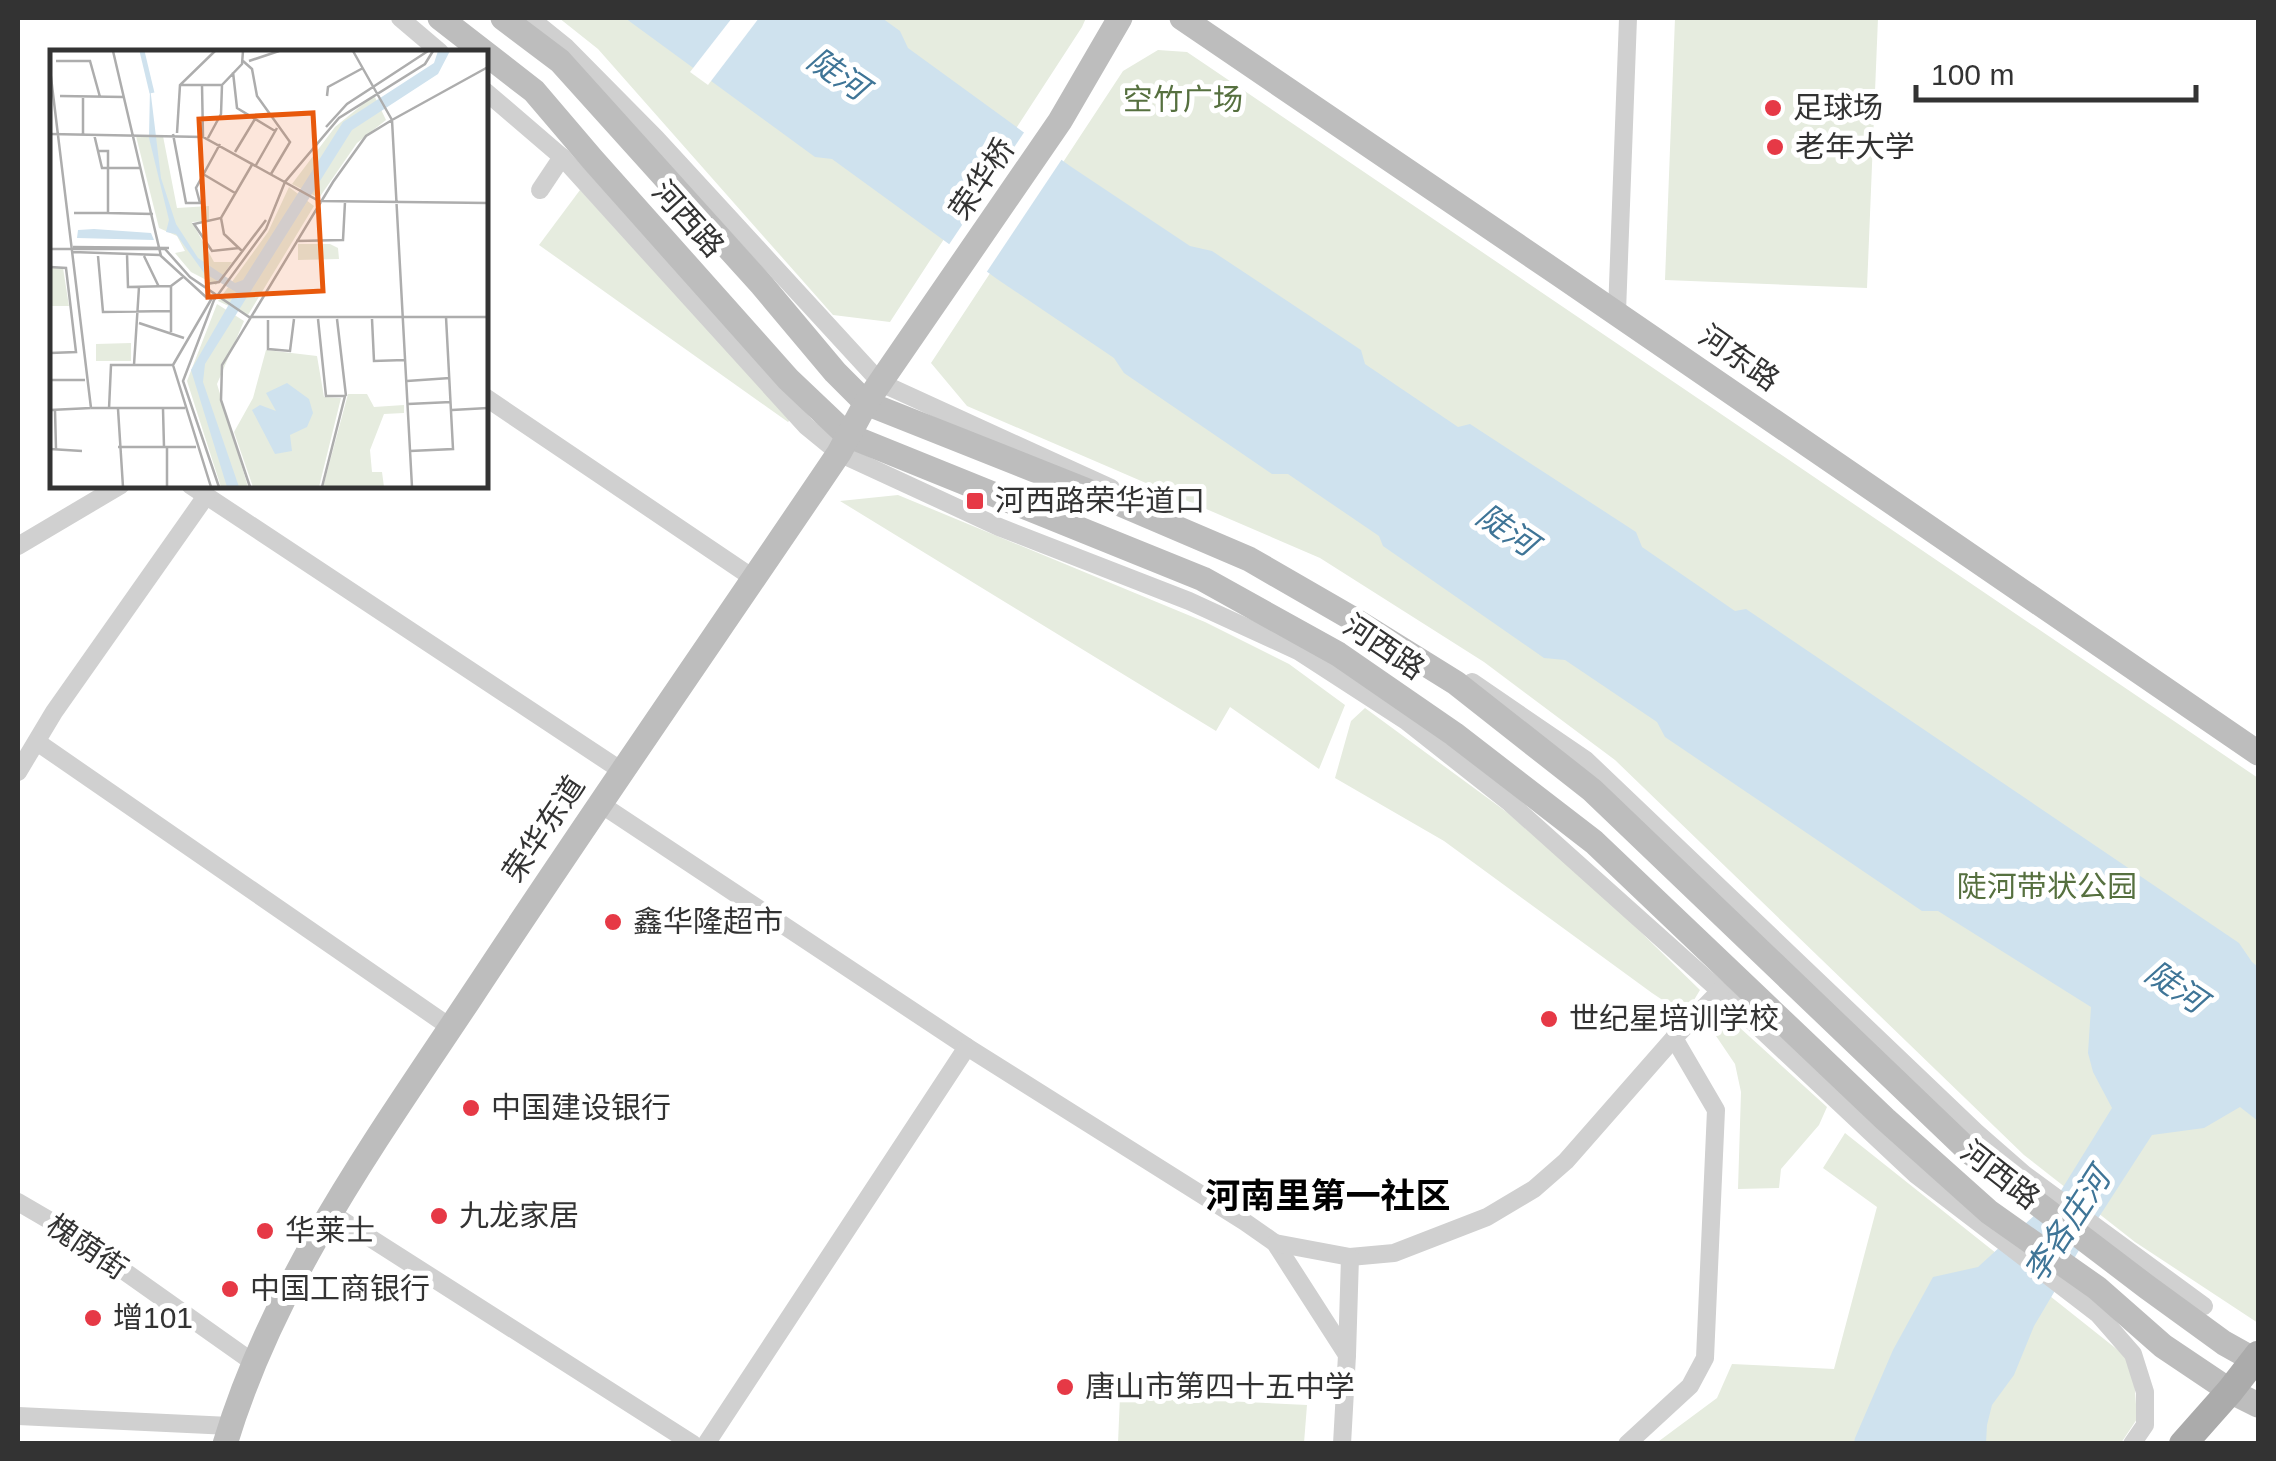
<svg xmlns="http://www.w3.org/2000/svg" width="2276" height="1461" viewBox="0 0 2276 1461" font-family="Arial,'Noto Sans SC',sans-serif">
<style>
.green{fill:#e6ecdf}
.water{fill:#cfe2ee}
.pier{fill:#fff}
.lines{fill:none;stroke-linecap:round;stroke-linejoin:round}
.street{stroke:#d0d0d0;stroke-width:18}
.secondary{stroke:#bdbdbd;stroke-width:25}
.primary{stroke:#ababab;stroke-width:28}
.poi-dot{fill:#e63946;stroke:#fff;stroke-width:4}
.labels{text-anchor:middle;stroke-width:10;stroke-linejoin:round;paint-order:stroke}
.park-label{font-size:30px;fill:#56703f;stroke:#fff}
.poi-label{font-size:30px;fill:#333;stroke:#fff;text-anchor:start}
.street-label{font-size:30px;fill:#333;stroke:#fff}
.water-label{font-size:32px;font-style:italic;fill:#3f7597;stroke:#fff}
.quarter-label{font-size:35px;font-weight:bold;fill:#000;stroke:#fff}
.inset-river{fill:none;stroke:#cfe2ee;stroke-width:5}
.inset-road{fill:none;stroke:#adadad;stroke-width:2.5}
.view{fill:#e8590c;fill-opacity:0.15;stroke:#e8590c;stroke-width:5}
.inset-edge{fill:none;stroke:#333;stroke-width:5}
</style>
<rect width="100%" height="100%" fill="#fff"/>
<g class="green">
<path d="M559,18H1086L1082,27L890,322L833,315L598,49Z"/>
<path d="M1675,18H1878L1867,288L1665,280Z"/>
<path d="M1158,50L1187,52L2258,778V1323L2135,1242L2024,1155L1615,760L1484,662L1320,558L967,406L931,363L1123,71Z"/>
<path d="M580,190L792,418L788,422L539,245Z"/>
<path d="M898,495L1205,622L1289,664L1345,705L1319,769L1230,707L1216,731L840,501Z"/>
<path d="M1365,708L1508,813L1611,903L1700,990L1685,1015L1652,993L1444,841L1335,778L1351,721Z"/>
<path d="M1728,1017L1827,1107L1819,1125L1781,1169L1779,1188L1738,1189L1741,1092L1735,1064L1714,1033Z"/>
<path d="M1845,1133L2133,1362L2137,1419L2121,1443L1655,1444L1717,1398L1732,1364L1834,1369L1877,1207L1823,1168Z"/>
<path d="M1120,1396L1307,1405L1304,1443H1118Z"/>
</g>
<path class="water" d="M625,18H882L900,31L908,48L1070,166L1190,246L1212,251L1361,350L1365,364L1458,427L1470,424L1636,532L1642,547L1735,611L1746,609L2239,943L2252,962L2258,967V1121L2240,1107L2204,1128L2152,1135L2097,1220L2034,1326L2014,1375L1992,1405L1987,1425L1986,1443H1854L1855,1438L1893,1350L1933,1277L1978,1267L2060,1192L2112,1108L2093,1072L2088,1053L2091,1007L1938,911H1922L1665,737L1657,722L1565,660L1544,658L1383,546L1379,536L1288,474H1272L1124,373L1114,358L997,279L832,159L815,157Z"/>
<g class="pier">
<path d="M732,18H759L708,85L690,72Z"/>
<path d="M1027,128L1064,156L984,276L946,249Z"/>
</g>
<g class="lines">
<g class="street">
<path d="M400,18L440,52"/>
<path d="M530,18L566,47L656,138L881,383L1111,488"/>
<path d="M485,91L562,157L806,426L839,453L999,527L1189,601L1298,651L1406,721L1510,803L1720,991L1915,1174L2098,1314L2133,1354L2145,1392V1425L2132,1444"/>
<path d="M540,190L562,157"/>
<path d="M1617,312L1628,18"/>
<path d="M485,397L753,578"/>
<path d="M190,485L622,771"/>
<path d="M18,546L121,485"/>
<path d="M1472,682L1586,760L1976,1132L2024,1174L2204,1306"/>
<path d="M37,742L450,1027"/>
<path d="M18,772L54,712L206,496"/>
<path d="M599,803L967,1047L1245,1222L1275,1243L1347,1355L1342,1444"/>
<path d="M18,1202L66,1230L254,1363"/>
<path d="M331,1213L693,1444"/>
<path d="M1275,1243L1350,1257L1394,1253L1487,1217L1534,1189L1566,1161L1674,1038L1720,991"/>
<path d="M1347,1355L1350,1257"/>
<path d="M18,1416L230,1426"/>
<path d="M706,1444L967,1047"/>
<path d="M1627,1444L1690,1386L1705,1358L1716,1110L1674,1038"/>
</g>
<g class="secondary">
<path d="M440,18L534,91L592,159L788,379L847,435L1203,579L1338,654L1454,734L1594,842L1885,1119L1989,1212L2097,1288L2163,1346L2230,1391L2258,1405"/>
<path d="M503,18L560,61L762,285L835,372L866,403L1118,503L1249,559L1353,619L1456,683L1592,790L1971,1153L2147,1287L2224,1343L2258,1362"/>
<path d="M1182,18C1542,261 1900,508 2258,753"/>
<path d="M225,1444C274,1281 376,1140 469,1000C590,816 716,635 839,453L866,403L1060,121L1120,18"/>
</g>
<path class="primary" d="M2183,1444L2230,1391L2258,1355"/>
</g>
<g class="poi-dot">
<circle cx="1773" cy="108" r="10"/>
<circle cx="1775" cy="147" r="10"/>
<rect x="965" y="491" width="20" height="20" rx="5"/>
<circle cx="613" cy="922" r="10"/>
<circle cx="1549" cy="1019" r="10"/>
<circle cx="471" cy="1108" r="10"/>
<circle cx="439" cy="1216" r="10"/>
<circle cx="265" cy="1231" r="10"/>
<circle cx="230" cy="1289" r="10"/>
<circle cx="93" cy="1318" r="10"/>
<circle cx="1065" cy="1387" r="10"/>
</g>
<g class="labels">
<g class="park-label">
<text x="1183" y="110">空竹广场</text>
<text x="2047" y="897">陡河带状公园</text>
</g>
<g class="poi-label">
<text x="1793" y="118">足球场</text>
<text x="1795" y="157">老年大学</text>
<text x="995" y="511">河西路荣华道口</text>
<text x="633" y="932">鑫华隆超市</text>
<text x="1569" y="1029">世纪星培训学校</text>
<text x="491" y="1118">中国建设银行</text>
<text x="459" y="1226">九龙家居</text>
<text x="285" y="1241">华莱士</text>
<text x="250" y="1299">中国工商银行</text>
<text x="113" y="1328">增101</text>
<text x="1085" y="1397">唐山市第四十五中学</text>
</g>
<g class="street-label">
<text transform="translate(982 179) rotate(-56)" y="10">荣华桥</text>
<text transform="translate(688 219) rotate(48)" y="10">河西路</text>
<text transform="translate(1739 358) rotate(35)" y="10">河东路</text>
<text transform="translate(1384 647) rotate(34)" y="10">河西路</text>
<text transform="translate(544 829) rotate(-56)" y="10">荣华东道</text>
<text transform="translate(2000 1175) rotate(38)" y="10">河西路</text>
<text transform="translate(87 1247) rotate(34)" y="10">槐荫街</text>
</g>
<g class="water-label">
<text transform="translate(838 74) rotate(34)" y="11">陡河</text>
<text transform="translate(1507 530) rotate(34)" y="11">陡河</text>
<text transform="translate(2176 987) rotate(34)" y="11">陡河</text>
<text transform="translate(2067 1225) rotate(-57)" y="11">李各庄河</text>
</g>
<g class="quarter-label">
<text x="1328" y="1208">河南里第一社区</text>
</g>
</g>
<g transform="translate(50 50)">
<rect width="438" height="438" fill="#fff"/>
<path d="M324,45L336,70L307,93L269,148L242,134L285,77ZM86,86H113L127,158L159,156V171L142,172L164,212H182L166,235L141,222L125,203L135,201L127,186L109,178ZM239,137L264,156L198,265L168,251L218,182ZM248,194H280L288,198L289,209L248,210ZM0,218H13L19,256H0ZM167,254L194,271L167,334L198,437H171L137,331ZM81,293V311H46V294ZM216,300L267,306L274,347L291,348L269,437H203L184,382L203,348ZM298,344H317L324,357L354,355V363L334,364L320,400L322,422H332L334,437H273Z" fill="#e6ecdf"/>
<path d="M388,1H400L388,24L302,80L155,314L153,332L189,437H177L141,320L186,242L154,223L126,184L116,182L119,170L99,88L100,37L111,128L126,174L148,208L185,233L193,230L293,72L384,13ZM44,179L101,183L104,190L27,188L28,180ZM237,333L259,349L263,363L257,377L240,385L242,401L225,404L202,360L210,355L226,361L216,343Z" fill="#cfe2ee"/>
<path class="inset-river" d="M92,1L102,43"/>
<path class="inset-road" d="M63,1L111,206M303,1L342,70L362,437M6,11H40L50,47M193,11L202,19L207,46L240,92L221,124M199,11L229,1M0,19L41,358M183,22L187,58L225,81M130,35H172M152,35L153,87M10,46L74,47M277,46L278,37L313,18M33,47V84M342,70L438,17M276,77L297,54L378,1M127,83L130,35L165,1M0,84L153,87L269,151L438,153M44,84L52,118H91M123,84L136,153H150L146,138L170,94M158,88L171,64L172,35L192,14L193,1M47,101H58V163L103,164M185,102L205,69M206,115L227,78M153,124L185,143M24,163H58M171,168L174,184L192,201M246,191L293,190L295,152M23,197L119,198M189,198L162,201L144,174L171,168L203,113M0,199H115L140,227L199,267H438M23,202L110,205L157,248M77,204L78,237L121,236L133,227M48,206L53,262L121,261M94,206L109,237M0,217L16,218L26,302L0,303M156,234L169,232L216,170M268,269L276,346H295L272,437M287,269L296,346M322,269L324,311L355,310M218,270V299L240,301L244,269M89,273L134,288M121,282V236M84,315L89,237M0,330H35M357,331L400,328M358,354L401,352M41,358H135M59,359L61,315H123M68,359L73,437M113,359L114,397M0,360L41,358M5,360L6,399M402,360L438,358M68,397H146M0,399L32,401M360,401L403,399L396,267M117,437V397M161,437L123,315L162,248M169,437L133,331L164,250L216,179L235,132L289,68L375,14L383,1M200,437L171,350L172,315L283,132L316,86L342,70"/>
<path class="view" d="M263,63L273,241L158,247L149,69Z"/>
<rect width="438" height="438" class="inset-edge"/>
</g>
<rect width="2276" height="1461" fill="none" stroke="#333333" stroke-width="40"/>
<path d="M1916 85v15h280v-15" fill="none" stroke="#333333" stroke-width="5"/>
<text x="1931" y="85" font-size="30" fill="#333333" stroke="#ffffff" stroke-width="8" paint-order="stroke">100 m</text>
</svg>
